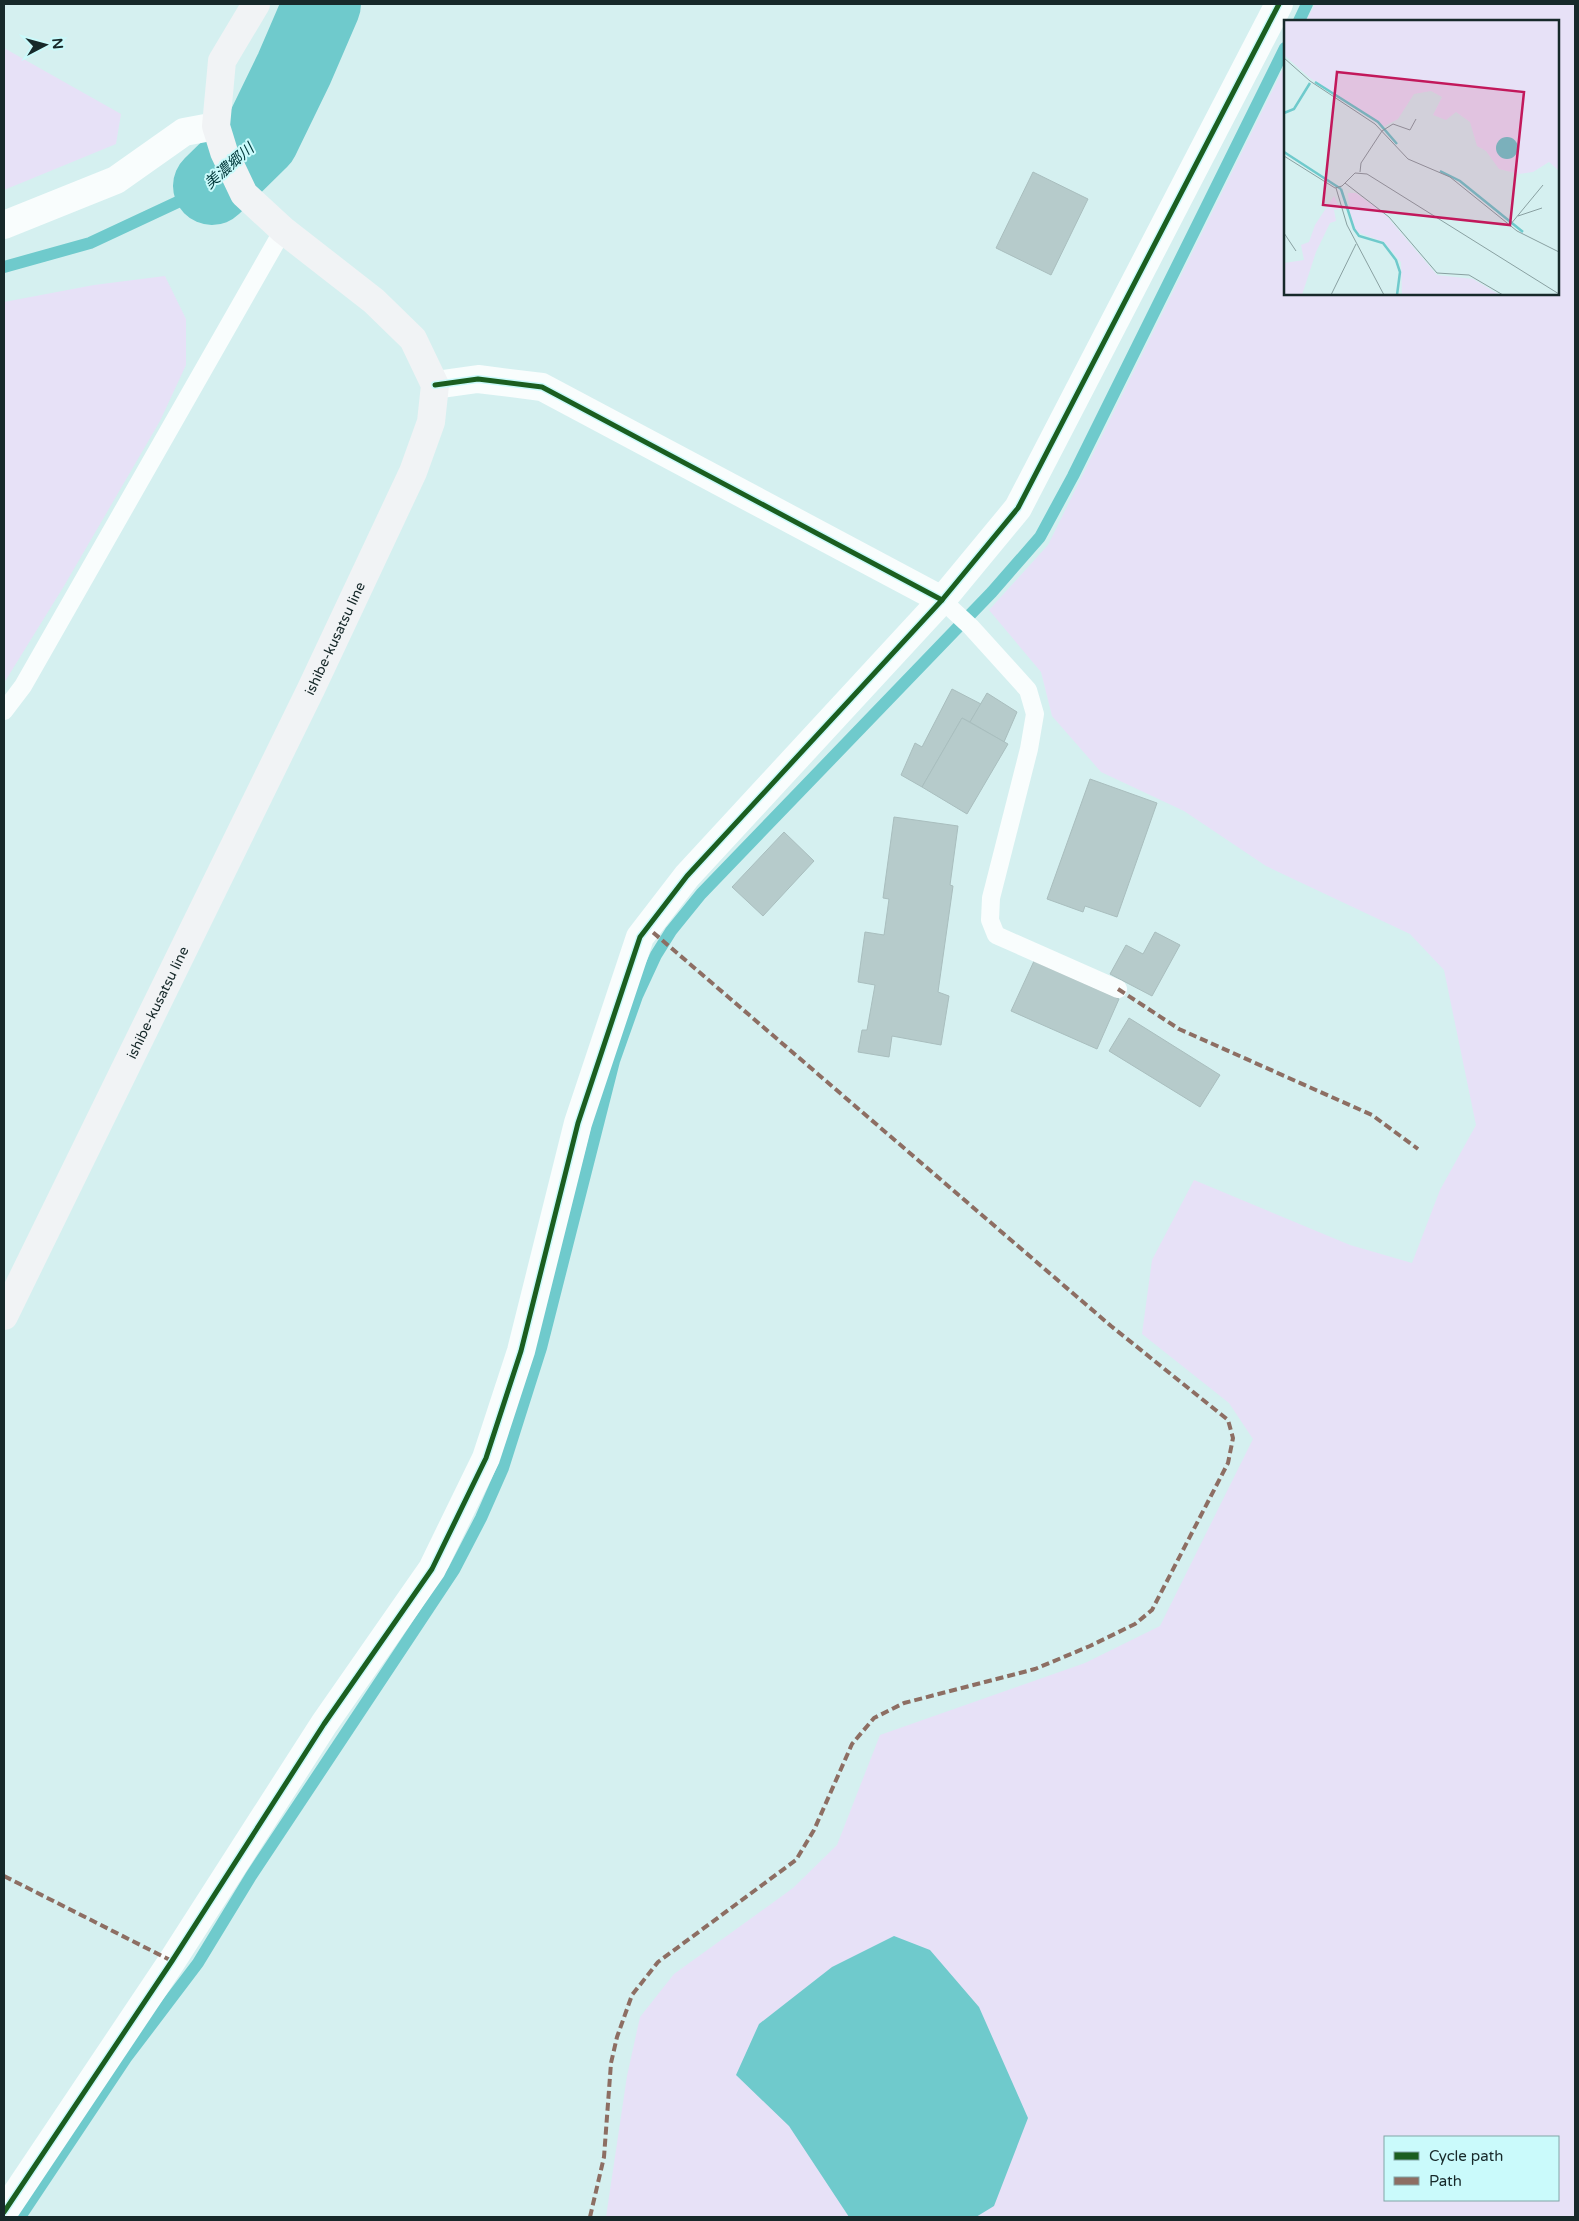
<svg xmlns="http://www.w3.org/2000/svg" width="1579" height="2221" viewBox="0 0 1579 2221" font-family="'Varela Round','Noto Sans JP',sans-serif">
<style>
.green{fill:#e7e1f7;fill-rule:evenodd}
.water{fill:#6fcacc}
.lines{fill:none;stroke-linecap:round;stroke-linejoin:round}
.stream{stroke:#6fcacc;stroke-width:12}
.river{stroke:#6fcacc;stroke-width:78}
.building{fill:#b6cbcb;stroke:#a9bebe}
.service{stroke:#f9fdfd;stroke-width:18}
.minor{stroke:#f9fdfd;stroke-width:28}
.secondary{stroke:#f1f3f5;stroke-width:28}
.quiet{stroke:#8d6e63;stroke-width:4;stroke-dasharray:8 4;stroke-linecap:butt}
.cycleway-casing{stroke:#cafafb;stroke-width:8}
.cycleway{stroke:#1b5e20;stroke-width:5}
.labels{text-anchor:middle;stroke-width:4;stroke-linejoin:round;paint-order:stroke}
.street-label{font-size:14px;fill:#17292a;stroke:#cafafb}
.water-label{font-size:15px;font-style:italic;fill:#00383a;stroke:#cafafb}
.inset-river{fill:none;stroke:#6fcacc;stroke-width:2.5}
.inset-road{fill:none;stroke:#89a0a1;stroke-width:1}
.view{fill:#c2185b;fill-opacity:0.15;stroke:#c2185b;stroke-width:2.5}
.inset-edge{fill:none;stroke:#17292a;stroke-width:2.5}
</style>
<rect width="100%" height="100%" fill="#d5f0f0"/>
<g class="green">
<path d="M1315,4H1575V2217H606L627,2076L640,2017L674,1974L793,1888L837,1845L880,1735L1085,1663L1160,1626L1253,1439L1229,1403L1142,1334L1152,1260L1194,1180L1350,1245L1412,1263L1440,1190L1476,1125L1444,970L1410,934L1266,866L1184,811L1101,772L1052,716L1041,672L989,610L1048,545L1285,65V294H1558V21H1306ZM1385,2137H1558V2200H1385Z"/>
<path d="M4,48L121,114L116,144L4,190Z"/>
<path d="M165,276L186,319V365L160,421L64,586L4,683V302L94,285Z"/>
</g>
<path class="water" d="M894,1936L930,1950L979,2007L1028,2118L994,2206L976,2217H849L789,2126L736,2075L759,2024L832,1967Z"/>
<g class="lines">
<g class="stream">
<path d="M1299,21L1307,4"/>
<path d="M4,267L90,243L212,186"/>
<path d="M20,2217L126,2058L198,1963L251,1876L454,1570L481,1518L503,1468L541,1348L614,1061L637,996L656,955L671,931L701,894L992,592L1040,537L1073,476L1285,48"/>
</g>
<path class="river" d="M212,186L260,139L294,69L322,4"/>
</g>
<g class="building">
<path d="M1033,172L1088,199L1051,275L996,248Z"/>
<path d="M952,689L981,704L970,722L962,718L922,787L901,775L915,743L922,747Z"/>
<path d="M987,693L1017,712L1004,742L970,722Z"/>
<path d="M962,718L1008,744L967,814L922,787Z"/>
<path d="M1090,779L1157,803L1117,917L1085,906L1083,912L1047,899Z"/>
<path d="M894,817L958,826L950,885L953,886L938,992L949,996L941,1045L892,1036L889,1057L858,1052L862,1030H867L875,985L858,982L865,932L884,935L889,899L883,898Z"/>
<path d="M784,832L814,861L763,916L732,887Z"/>
<path d="M1155,932L1180,945L1152,996L1110,974L1126,945L1143,954Z"/>
<path d="M1034,961L1119,999L1097,1049L1011,1011Z"/>
<path d="M1129,1018L1220,1075L1200,1107L1109,1051Z"/>
</g>
<g class="lines">
<g class="service">
<path d="M942,600L971,627L1028,690L1035,714L1029,749L991,898L990,920L996,935L1118,989"/>
<path d="M4,711L23,686L283,230"/>
</g>
<g class="minor">
<path d="M4,225L116,180L184,132L216,126"/>
<path d="M435,385L478,379L542,387L942,600"/>
<path d="M4,2212L172,1961L324,1724L432,1569L486,1458L521,1351L578,1123L640,937L687,876L942,600L1018,508L1279,4"/>
</g>
<path class="secondary" id="s1" d="M4,1316L311,689L413,472L431,422L435,385L413,339L374,301L283,230L244,194L224,152L216,126L222,61L256,4"/>
<g class="quiet">
<path d="M1118,989L1179,1029L1372,1115L1418,1149"/>
<path d="M4,1876L172,1961"/>
<path d="M590,2217L604,2157L611,2063L617,2037L632,1995L658,1962L796,1860L814,1830L852,1744L874,1718L904,1703L1035,1669L1090,1646L1135,1624L1152,1610L1228,1463L1233,1438L1228,1420L1111,1326L648,928"/>
</g>
<defs>
<g id="cycleway">
<path d="M435,385L478,379L542,387L942,600"/>
<path d="M4,2212L172,1961L324,1724L432,1569L486,1458L521,1351L578,1123L640,937L687,876L942,600L1018,508L1279,4"/>
</g>
</defs>
<use href="#cycleway" class="cycleway-casing"/>
<use href="#cycleway" class="cycleway"/>
</g>
<g class="labels">
<g class="street-label">
<text dy="5" stroke="none"><textPath href="#s1" startOffset="754">ishibe-kusatsu line</textPath></text>
<text dy="5" stroke="none"><textPath href="#s1" startOffset="349">ishibe-kusatsu line</textPath></text>
</g>
<g class="water-label">
<text transform="translate(229 166) rotate(-41)" y="5">美濃郷川</text>
</g>
</g>
<g transform="translate(1284 20)">
<rect width="275" height="275" fill="#d5f0f0"/>
<path d="M0,0H275V151L265,142L249,152L235,154L215,149L202,131L193,126L186,102L172,92L162,100L149,95L158,77L147,71L130,74L114,99L99,107L26,58L0,35ZM64,173H72L100,193L153,255L189,259L216,275H118L117,242L100,222L73,212L66,197ZM50,176L56,189L50,190L52,201L46,203L32,232L18,275H0V243L20,240L17,225L25,222L31,205Z" fill="#e7e1f7"/>
<path d="M212 128a11 11 0 1 1 22 0a11 11 0 1 1-22 0Z" fill="#6fcacc"/>
<path class="inset-river" d="M31,62L94,102L113,124M0,93L10,89L26,63M0,132L57,169M156,151L176,161L239,212M57,169L70,209L75,216L99,223L112,240L116,252L113,275"/>
<path class="inset-road" d="M0,38L26,61L91,104L124,139L166,157L233,211L275,232M0,136L51,168L58,166L71,153L83,154L275,274M76,152L77,143L98,111L109,104L126,110L132,99M61,163L105,197L153,253L185,255L219,275M52,168L63,205L100,275M234,196L258,188M226,205L259,165M0,213L12,231M47,275L72,224"/>
<path class="view" d="M53,52L240,72L226,205L39,185Z"/>
<rect width="275" height="275" class="inset-edge"/>
</g>
<rect width="1579" height="2221" fill="none" stroke="#17292a" stroke-width="10"/>
<rect x="1384" y="2136" width="175" height="65" fill="#cafafb" stroke="#82a6a7"/>
<rect x="1394" y="2152" width="25" height="8" fill="#1b5e20" stroke="#82a6a7"/>
<text x="1429" y="2161" font-size="15" fill="#17292a">Cycle path</text>
<rect x="1394" y="2177" width="25" height="8" fill="#8d6e63" stroke="#82a6a7"/>
<text x="1429" y="2186" font-size="15" fill="#17292a">Path</text>
<g transform="translate(45 45) rotate(84)" stroke="#cafafb" stroke-width="4" paint-order="stroke">
<path d="M0-4L9 19L0 12L-9 19Z" fill="#17292a"/>
<text y="-8" font-size="14" font-weight="bold" text-anchor="middle" fill="#17292a">N</text>
</g>
</svg>
